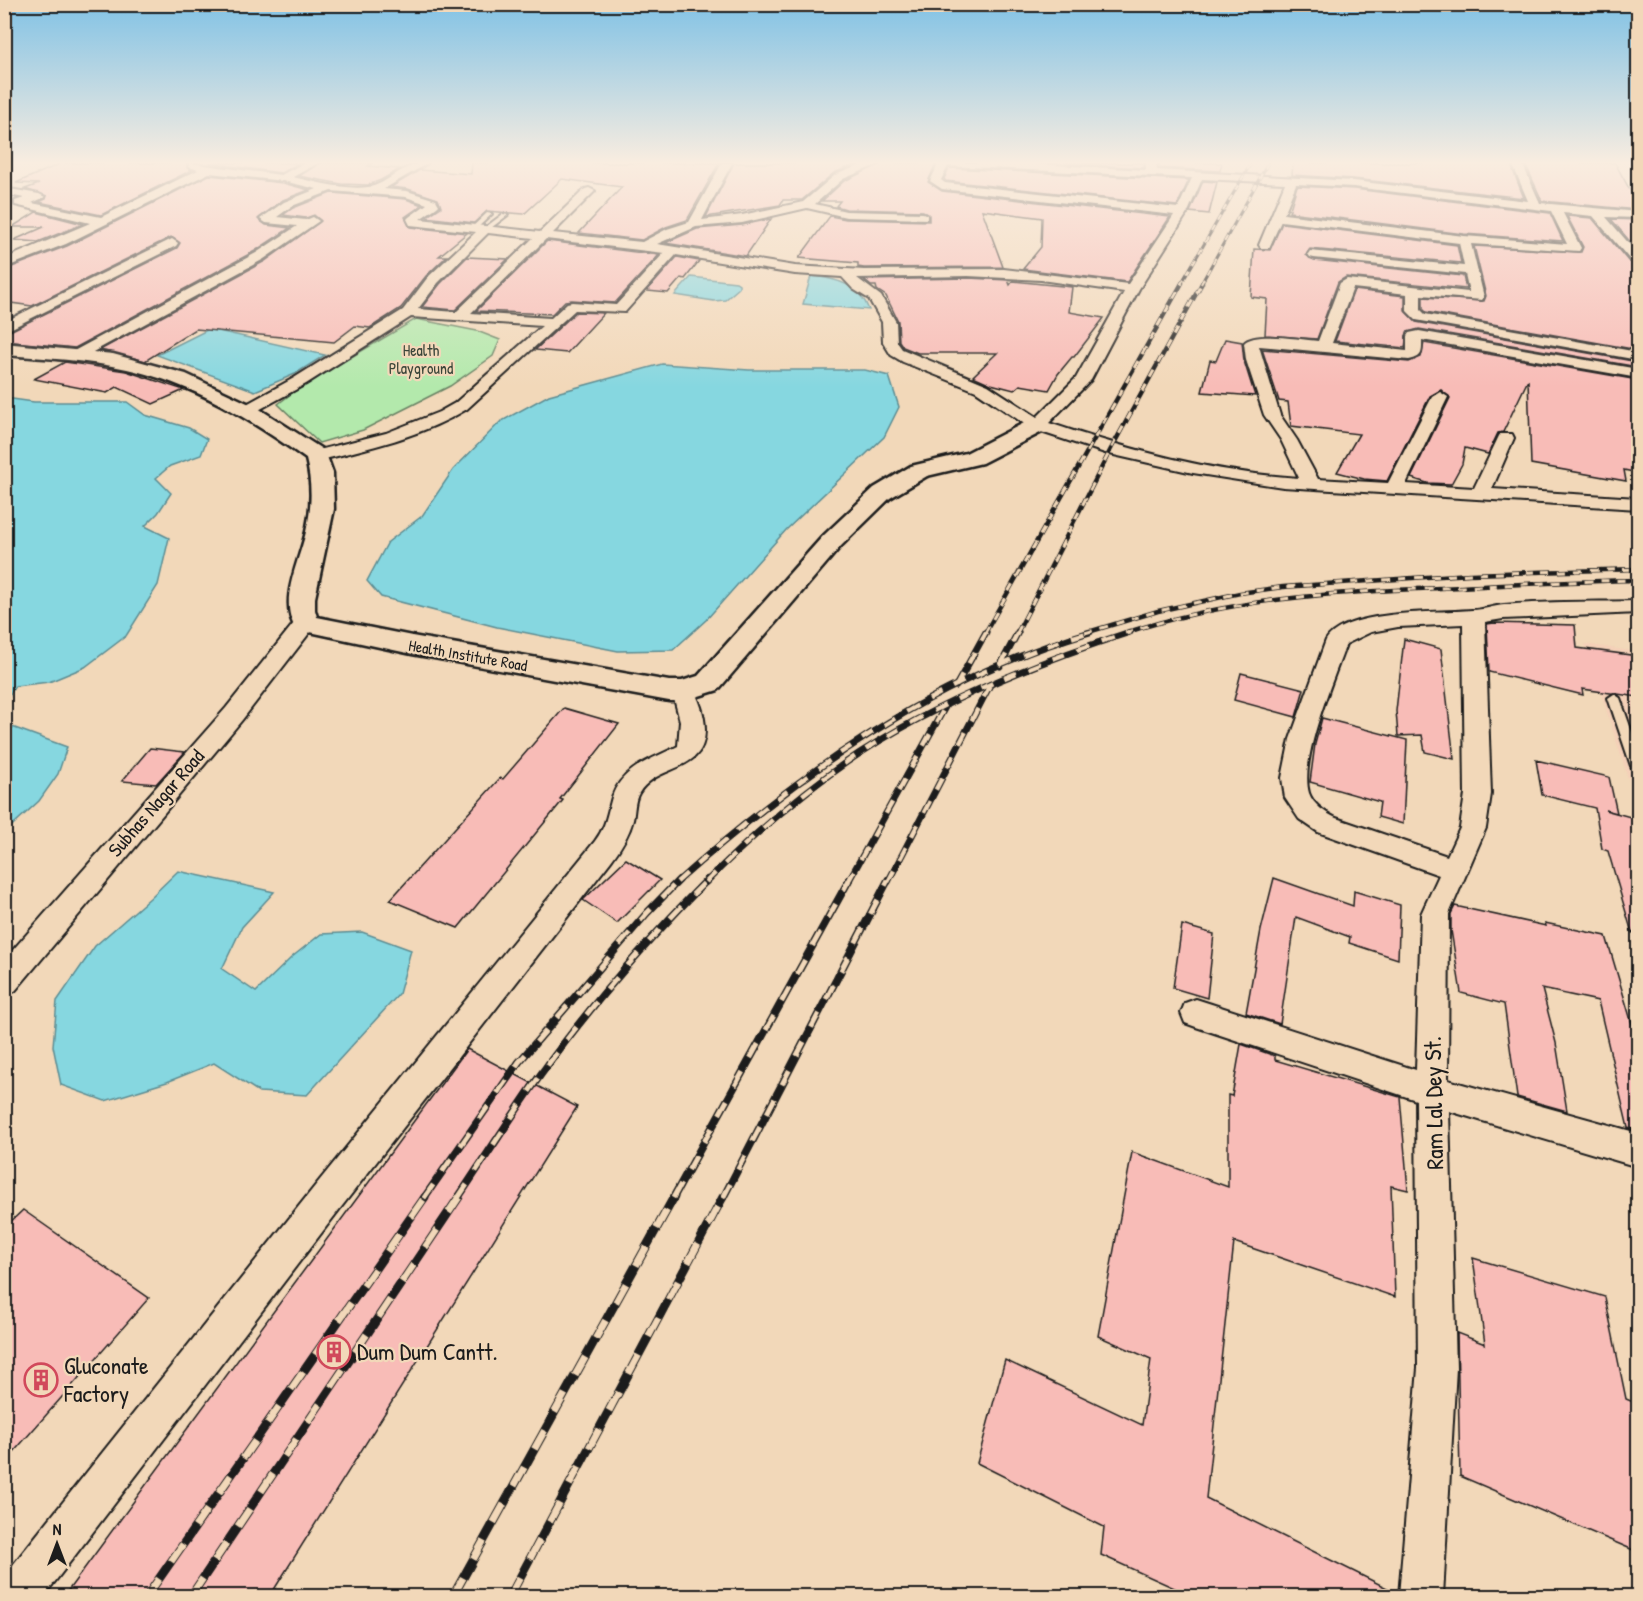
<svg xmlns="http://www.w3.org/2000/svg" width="1643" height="1601" font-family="'Patrick Hand',sans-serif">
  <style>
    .built { fill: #f4d0b8 }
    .green { fill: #b3e9ac; stroke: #688264; stroke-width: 1.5 }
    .water { fill: #86d7e0; stroke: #5c8c92; stroke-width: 1.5 }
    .building { fill: #f8bcb7; stroke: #1c1c1c; stroke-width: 1.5 }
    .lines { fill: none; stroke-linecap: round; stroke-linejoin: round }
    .service-casing { stroke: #1c1c1c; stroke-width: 4 }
    .minor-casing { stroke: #1c1c1c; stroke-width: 4 }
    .tertiary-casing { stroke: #1c1c1c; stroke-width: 5 }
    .service { fill: #f2d8b9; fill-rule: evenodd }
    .minor { fill: #f2d8b9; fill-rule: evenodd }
    .tertiary { fill: #f2d8b9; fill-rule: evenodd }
    .rail-far4-casing { stroke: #1c1c1c; stroke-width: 3 }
    .rail-far3-casing { stroke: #1c1c1c; stroke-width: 4.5 }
    .rail-far2-casing { stroke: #1c1c1c; stroke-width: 7 }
    .rail-far1-casing { stroke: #1c1c1c; stroke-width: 8 }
    .rail-casing { stroke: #1c1c1c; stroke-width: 9 }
    .rail-far4 { stroke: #f2d8b9; stroke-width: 2; stroke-dasharray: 6; stroke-linecap: butt }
    .rail-far3 { stroke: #f2d8b9; stroke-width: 3; stroke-dasharray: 8; stroke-linecap: butt }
    .rail-far2 { stroke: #f2d8b9; stroke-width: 4.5; stroke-dasharray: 13; stroke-linecap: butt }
    .rail-far1 { stroke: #f2d8b9; stroke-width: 5; stroke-dasharray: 16; stroke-linecap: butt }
    .rail { stroke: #f2d8b9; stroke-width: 7; stroke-dasharray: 21; stroke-linecap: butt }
    .labels { text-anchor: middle; stroke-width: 4.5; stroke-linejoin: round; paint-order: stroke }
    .far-park-label { font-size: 16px; fill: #3a4539; stroke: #f2d8b9 }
    .far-street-label { font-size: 16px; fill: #1c1c1c; stroke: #f2d8b9 }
    .street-label { font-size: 20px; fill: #1c1c1c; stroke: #f2d8b9 }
    .near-street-label { font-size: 24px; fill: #1c1c1c; stroke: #f2d8b9 }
    .near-poi-label { font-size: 24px; fill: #1c1c1c; stroke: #f2d8b9; text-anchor: start }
  </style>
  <rect width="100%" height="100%" fill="#f2d8b9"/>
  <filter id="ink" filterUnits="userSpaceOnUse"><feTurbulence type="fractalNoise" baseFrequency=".0167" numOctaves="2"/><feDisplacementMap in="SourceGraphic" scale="12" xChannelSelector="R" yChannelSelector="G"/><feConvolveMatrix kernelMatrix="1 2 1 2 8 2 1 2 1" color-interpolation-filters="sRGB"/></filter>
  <g filter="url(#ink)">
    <polygon class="built" points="1585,644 1638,652 1638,809"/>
    <polygon class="green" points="416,319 477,331 500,340 493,356 450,386 363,430 319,443 278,404 300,387"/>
    <g class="water">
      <path d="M811,276C836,278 860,285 869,310L803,304Z"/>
      <polygon points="691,277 736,282 739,284 739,288 725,300 714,301 675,295"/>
      <polygon points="209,329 325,355 295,374 255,391 157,355"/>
      <polygon points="662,364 749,370 865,370 889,376 899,407 884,437 786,530 706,620 673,650 618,651 497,627 381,597 367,581 388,542 422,516 453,470 500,422 549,395"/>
      <polygon points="5,398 34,402 127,402 145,415 189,428 207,439 201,455 170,466 156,478 171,493 158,513 145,526 169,538 158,585 126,636 85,667 49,682 15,686 5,702"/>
      <polygon points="4,724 67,747 58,774 39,801 5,832"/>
      <polygon points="178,871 274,892 242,927 222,969 256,992 292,957 321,934 362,932 411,950 399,994 307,1095 259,1092 214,1063 167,1082 105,1101 61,1085 53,1046 57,1001 95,946 150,898"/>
    </g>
    <g class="building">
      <polygon points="62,163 187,163 187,168 192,170 101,215 39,202 46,199 47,196 25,189 39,184 16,183"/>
      <polygon points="209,163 299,163 281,173"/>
      <polygon points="320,163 373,163 368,166 400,169 381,180 368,185 341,184 299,176"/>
      <polygon points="472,163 719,163 687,220 666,227 642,240 579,233 622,187 562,179 524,214 487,211 474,223 426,217 441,207 438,199 408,189 391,187 420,170 471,174"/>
      <polygon points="734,163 859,163 834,173 802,200 783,200 780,205 706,217"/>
      <polygon points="883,163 936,163 928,182 942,191 1170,217 1127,282 1023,269 1041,247 1042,218 982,210 1003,267 864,268 858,267 858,263 799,258 830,216 846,219 929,221 929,215 923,211 846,209 836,206 840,201 822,201 844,181"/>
      <polygon points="1064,163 1144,163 1144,168"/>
      <polygon points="1158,163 1222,163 1220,171 1159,168"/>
      <polygon points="1293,163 1510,163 1524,198 1354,179 1292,175"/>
      <polygon points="1525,163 1615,163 1638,205 1638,210 1542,201"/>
      <polygon points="949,168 1189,180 1177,206 946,181 944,179"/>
      <polygon points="209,175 283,183 309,190 283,200 258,219 266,225 290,228 255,251 75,348 4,341 4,334 177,248 180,243 171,237 32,306 4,302 4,270 67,246"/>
      <polygon points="1203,181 1217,182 1209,214 1190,212"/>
      <polygon points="1297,186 1354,189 1550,213 1563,241 1464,234 1289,212"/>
      <polygon points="331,193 406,199 422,205 405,217 410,227 467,233 439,256 447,256 426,276 401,308 370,328 355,326 334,342 196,329 145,361 100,350 265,261 321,221 314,215 306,218 283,215 293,208"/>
      <polygon points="36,212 83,224 38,242 14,240 44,227 12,227"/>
      <polygon points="1567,216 1592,218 1629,262 1638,263 1638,350 1426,312 1423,309 1423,297 1484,301 1486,296 1474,246 1581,252 1583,247"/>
      <polygon points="771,219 746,256 665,243 697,229 742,225"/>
      <polygon points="1611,219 1638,220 1638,251"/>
      <polygon points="1282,223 1457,245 1461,263 1310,249 1306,255 1314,260 1463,276 1466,289 1346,277 1338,282 1317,339 1265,335 1267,299 1251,297 1254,249 1270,250"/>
      <polygon points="547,241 659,255 615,303 572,300 565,301 552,314 476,311"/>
      <polygon points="467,257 508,259 455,310 422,307 440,284"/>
      <polygon points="677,257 699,261 685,279 681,278 668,293 647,291"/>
      <polygon points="968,278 1008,280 1010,285 1013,281 1072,287 1069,312 1104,318 1074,357 1072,357 1058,374 1049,390 1020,385 1014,390 991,384 973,376 997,353 918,353 903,347 899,341 898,321 886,296 877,290 876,286 871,286 864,280"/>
      <polygon points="1354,290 1405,296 1405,311 1416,322 1638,362 1638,367 1419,329 1407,332 1405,348 1335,341"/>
      <polygon points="576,312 604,313 567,353 535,350"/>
      <polygon points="1225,339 1242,342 1244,361 1255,396 1202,392 1210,360 1216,361"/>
      <polygon points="1424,343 1638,380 1638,473 1624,470 1626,481 1531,464 1528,380 1503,432 1498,433 1488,454 1465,448 1462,464 1451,484 1427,483 1411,478 1450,398 1441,390 1430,396 1387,481 1364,479 1337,472 1359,434 1291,426 1288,402 1279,401 1262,349 1409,362 1421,357"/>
      <polygon points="65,362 126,371 184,390 153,404 117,387 107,393 34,379"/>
      <polygon points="1494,623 1575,625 1577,648 1638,656 1638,697 1582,689 1583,695 1489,672 1487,624"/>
      <polygon points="1404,639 1441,649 1454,759 1425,752 1422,735 1398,736 1396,711"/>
      <polygon points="1241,673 1304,689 1296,717 1234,700"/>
      <polygon points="564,708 619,724 560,799 563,800 458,928 390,900 500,778 503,779"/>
      <polygon points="1322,718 1407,740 1403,824 1378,817 1380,802 1310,782 1315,744"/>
      <polygon points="150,748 185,752 156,784 122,781"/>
      <polygon points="1536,760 1609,777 1617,813 1605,810 1638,819 1638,932 1632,933 1608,851 1602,849 1595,808 1542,795"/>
      <polygon points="626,859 660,880 617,923 583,900"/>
      <polygon points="1274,878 1353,906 1354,891 1400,905 1398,959 1349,943 1350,937 1296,917 1280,1024 1246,1013 1261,930"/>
      <polygon points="1455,906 1546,926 1545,923 1606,936 1638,1044 1638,1131 1628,1128 1598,1001 1542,989 1556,1043 1567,1111 1517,1097 1504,1004 1461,993 1451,930 1451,914"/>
      <polygon points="1182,925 1214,934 1207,998 1173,988"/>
      <polygon points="1241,1044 1275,1056 1275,1060 1400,1097 1408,1190 1391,1186 1395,1297 1234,1242 1206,1498 1397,1593 1397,1596 1192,1596 1101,1555 1104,1527 977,1463 1005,1360 1142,1425 1151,1359 1098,1336 1132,1152 1228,1187 1228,1095 1232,1096"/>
      <polygon points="467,1049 577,1107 270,1596 64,1596"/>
      <polygon points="23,1210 149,1298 4,1463 4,1228"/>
      <polygon points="1473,1258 1605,1297 1626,1399 1638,1404 1638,1552 1460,1476 1457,1333 1485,1344"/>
    </g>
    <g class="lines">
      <defs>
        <g id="service">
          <polygon points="487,213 492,214 475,230 471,230 471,228"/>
          <polygon points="503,214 508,215 487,231 483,231 483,229"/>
          <polygon points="1614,694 1620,698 1638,749 1638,771 1633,769 1631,766 1608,698"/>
        </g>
        <g id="minor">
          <path d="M189,163L281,175L304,163H318L293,177C315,182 346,190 368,187C388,185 401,163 428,163L384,189L407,191L436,200L439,205L437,207L420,219L540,232L585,189L589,188L595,191L553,233L642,242L667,229L689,222L722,163H732L702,220L742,215L803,202L835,175L866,163H881L843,179L815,204L846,211L923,213L927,215V219L846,217L807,208L742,223L696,227L657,244L795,266L864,270L1004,269L1128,284L1174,215L942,189L930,181L939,163H1017L1146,170V163H1156L1157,170L1354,181L1528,201L1512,163H1522L1540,203L1638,212V218L1606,217L1638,254V261H1631L1593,216L1563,213L1581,248L1579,251L1471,244L1484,297L1482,300L1421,295V310L1425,314L1638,352V360L1416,320L1407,311V294L1353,288L1332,343L1407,351V336L1409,333L1419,331L1638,369V378L1422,340C1422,353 1423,357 1409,360L1259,346L1280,415L1297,440L1318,479L1388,483L1432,397L1440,392L1448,397L1406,484L1474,488L1498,438L1500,434H1512L1514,438L1492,489L1638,498V509L1283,487L1193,473L1105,453L1032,429L976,391L903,362L891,355L883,342L882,322L869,299L853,289L842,277L795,274L676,255L625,312L575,310L467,409C421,437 369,448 317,461L311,460L308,456L311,452L386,433L439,412L455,403L542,326L411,317L306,384L255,412H243L241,409L243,406L294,378L403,310L428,277L476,232L410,225L407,219L409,217L427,204L406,197L331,191L292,206L277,217L306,220L313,217L319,221L264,259L80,359H70L68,356L70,353L256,253L297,226L266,223L260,219L284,202L317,189L283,181L209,173L66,244L4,268V259L90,223L15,205V201L24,198L4,194V188L39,194L45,197L32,203L101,217L198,170L189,167ZM948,166L1192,178L1178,208L945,183L941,180ZM1202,179L1285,183L1259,245L1261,248H1269L1281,221L1459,243L1464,266L1310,251L1308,254L1310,257L1314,258L1465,274L1469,292L1347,279L1340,283L1318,341C1301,340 1255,331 1244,343L1246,360L1264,415L1281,440L1299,478C1214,473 1130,450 1049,423L1091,380L1139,289L1188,212ZM1296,184L1354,187L1551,211L1567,244L1464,236L1284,214ZM488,233L533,238L456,312L418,309L438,283ZM546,239L664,253L616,305L572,302L567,303L551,318L471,313ZM968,276L1041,280L1124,292L1076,378L1037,417L988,385L902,349L897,342L896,322L881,296L857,278Z"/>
          <polygon points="172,239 178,243 176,246 4,332 4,322"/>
          <path d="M1638,601V613L1503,619L1485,622L1491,794L1486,828L1449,914L1448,1080L1638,1133V1167L1449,1111L1456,1368L1443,1596H1399L1418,1368L1416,1100L1196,1027L1185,1023L1181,1013L1185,1003L1196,999L1416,1070L1421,914L1439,875L1318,832L1299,819L1285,798L1282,778L1290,739L1326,640C1346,609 1438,613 1472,610C1483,610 1493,606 1504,605C1548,601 1594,602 1638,601ZM1463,624L1465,794L1460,828L1447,856L1336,818C1326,813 1313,805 1309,793C1299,759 1334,678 1346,644L1371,632L1398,627Z"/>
          <polygon points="306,616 314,618 317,623 242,720 15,991 4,995 4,960 226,708 298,618"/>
          <path d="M683,683L691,686C699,698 705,715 705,730C705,774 657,763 639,793C634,801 635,812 633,820C629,835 620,849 611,861L339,1210L44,1596H4V1576L315,1186L595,841C606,827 607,814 612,797C622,767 653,759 678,746L680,721L672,691L675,686Z"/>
        </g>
        <path id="tertiary" d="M4,343L113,354L186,374L258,408L325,451L333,473L334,509L315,598V610L317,617L412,636L669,681H682L698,676L823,536L874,488L911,466L966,453L1030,420L1038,419L1046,420L1049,425L1046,430L982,463L927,476L890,498L841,546L718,690L683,701H669L412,654L296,629C277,600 301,559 307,527C312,504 312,482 306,459C252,420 194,384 127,369C87,360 45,358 4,355Z"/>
      </defs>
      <use href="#service" class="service-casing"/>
      <use href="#minor" class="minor-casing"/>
      <use href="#tertiary" class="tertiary-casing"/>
      <use href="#service" class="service"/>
      <use href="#minor" class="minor"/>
      <use href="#tertiary" class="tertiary"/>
      <defs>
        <g id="rail-far4">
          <polyline points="1181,284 1251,163"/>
          <polyline points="1201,284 1268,163"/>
        </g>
        <g id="rail-far3">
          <polyline points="985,633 1182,283"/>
          <polyline points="1017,633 1111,449 1202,283"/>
          <polyline points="1085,633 1158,611 1240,593 1283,587 1470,574 1638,569"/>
          <path d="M1125,633C1228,599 1334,592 1441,588C1507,585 1572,581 1638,580"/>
        </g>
        <g id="rail-far2">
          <polyline points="1000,666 1018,632"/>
          <polyline points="956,686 986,632"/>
          <path d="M677,882C798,774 933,678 1090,632"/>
          <path d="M706,882C753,835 804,790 860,753C942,700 1037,662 1130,632"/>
          <polyline points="848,882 945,707"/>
          <polyline points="888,882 990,685"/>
        </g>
        <g id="rail-far1">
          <polyline points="424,1198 519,1062 647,913 679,880"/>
          <path d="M458,1198C485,1158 511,1117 539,1077C589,1007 647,941 707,880"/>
          <polyline points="673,1198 849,880"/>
          <polyline points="723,1198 888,880"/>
        </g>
        <g id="rail">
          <polyline points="147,1596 425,1197"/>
          <polyline points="191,1596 459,1197"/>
          <polyline points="453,1596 674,1197"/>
          <polyline points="510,1596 723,1197"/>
        </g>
      </defs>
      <use href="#rail-far4" class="rail-far4-casing"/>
      <use href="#rail-far3" class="rail-far3-casing"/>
      <use href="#rail-far2" class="rail-far2-casing"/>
      <use href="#rail-far1" class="rail-far1-casing"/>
      <use href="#rail" class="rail-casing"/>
      <use href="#rail-far4" class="rail-far4"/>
      <use href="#rail-far3" class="rail-far3"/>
      <use href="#rail-far2" class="rail-far2"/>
      <use href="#rail-far1" class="rail-far1"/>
      <use href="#rail" class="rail"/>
    </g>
  </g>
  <linearGradient id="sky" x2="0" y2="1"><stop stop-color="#81c2e5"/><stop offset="0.42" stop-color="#f9ede0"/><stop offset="1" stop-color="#f9ede0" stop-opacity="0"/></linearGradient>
  <rect width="1643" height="387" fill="url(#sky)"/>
  <defs>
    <symbol id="building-ring" viewBox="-11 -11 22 22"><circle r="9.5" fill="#f2d8b9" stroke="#d1495b" stroke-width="1.5"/><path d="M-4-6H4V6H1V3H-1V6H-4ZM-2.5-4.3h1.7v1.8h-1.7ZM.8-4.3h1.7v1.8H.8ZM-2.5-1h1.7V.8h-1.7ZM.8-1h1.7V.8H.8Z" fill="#d1495b"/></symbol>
  </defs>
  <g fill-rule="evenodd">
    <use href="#building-ring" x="315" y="1333" width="38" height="38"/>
    <use href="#building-ring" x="22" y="1361" width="38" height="38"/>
  </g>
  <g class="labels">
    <g class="far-park-label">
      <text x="421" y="356">Health<tspan x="421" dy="18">Playground</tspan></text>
    </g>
    <g class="far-street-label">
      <text transform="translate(468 655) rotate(10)" y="6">Health Institute Road</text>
    </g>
    <g class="street-label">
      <text transform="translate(156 803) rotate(-49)" y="7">Subhas Nagar Road</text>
    </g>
    <g class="near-street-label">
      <text transform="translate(1434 1103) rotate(-91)" y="8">Ram Lal Dey St.</text>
    </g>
    <g class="near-poi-label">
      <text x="357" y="1360">Dum Dum Cantt.</text>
      <text x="64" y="1374">Gluconate<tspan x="64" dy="28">Factory</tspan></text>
    </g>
  </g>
  <rect width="1643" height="1601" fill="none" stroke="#f2d8b9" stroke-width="24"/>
  <rect x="12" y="12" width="1619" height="1577" fill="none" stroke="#1c1c1c" stroke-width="2" filter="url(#ink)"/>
  <g transform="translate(57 1544)" stroke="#f2d8b9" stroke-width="4.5" paint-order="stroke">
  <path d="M0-4.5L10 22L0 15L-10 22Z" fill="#1c1c1c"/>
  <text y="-9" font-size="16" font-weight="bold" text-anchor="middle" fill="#1c1c1c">N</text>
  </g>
</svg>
